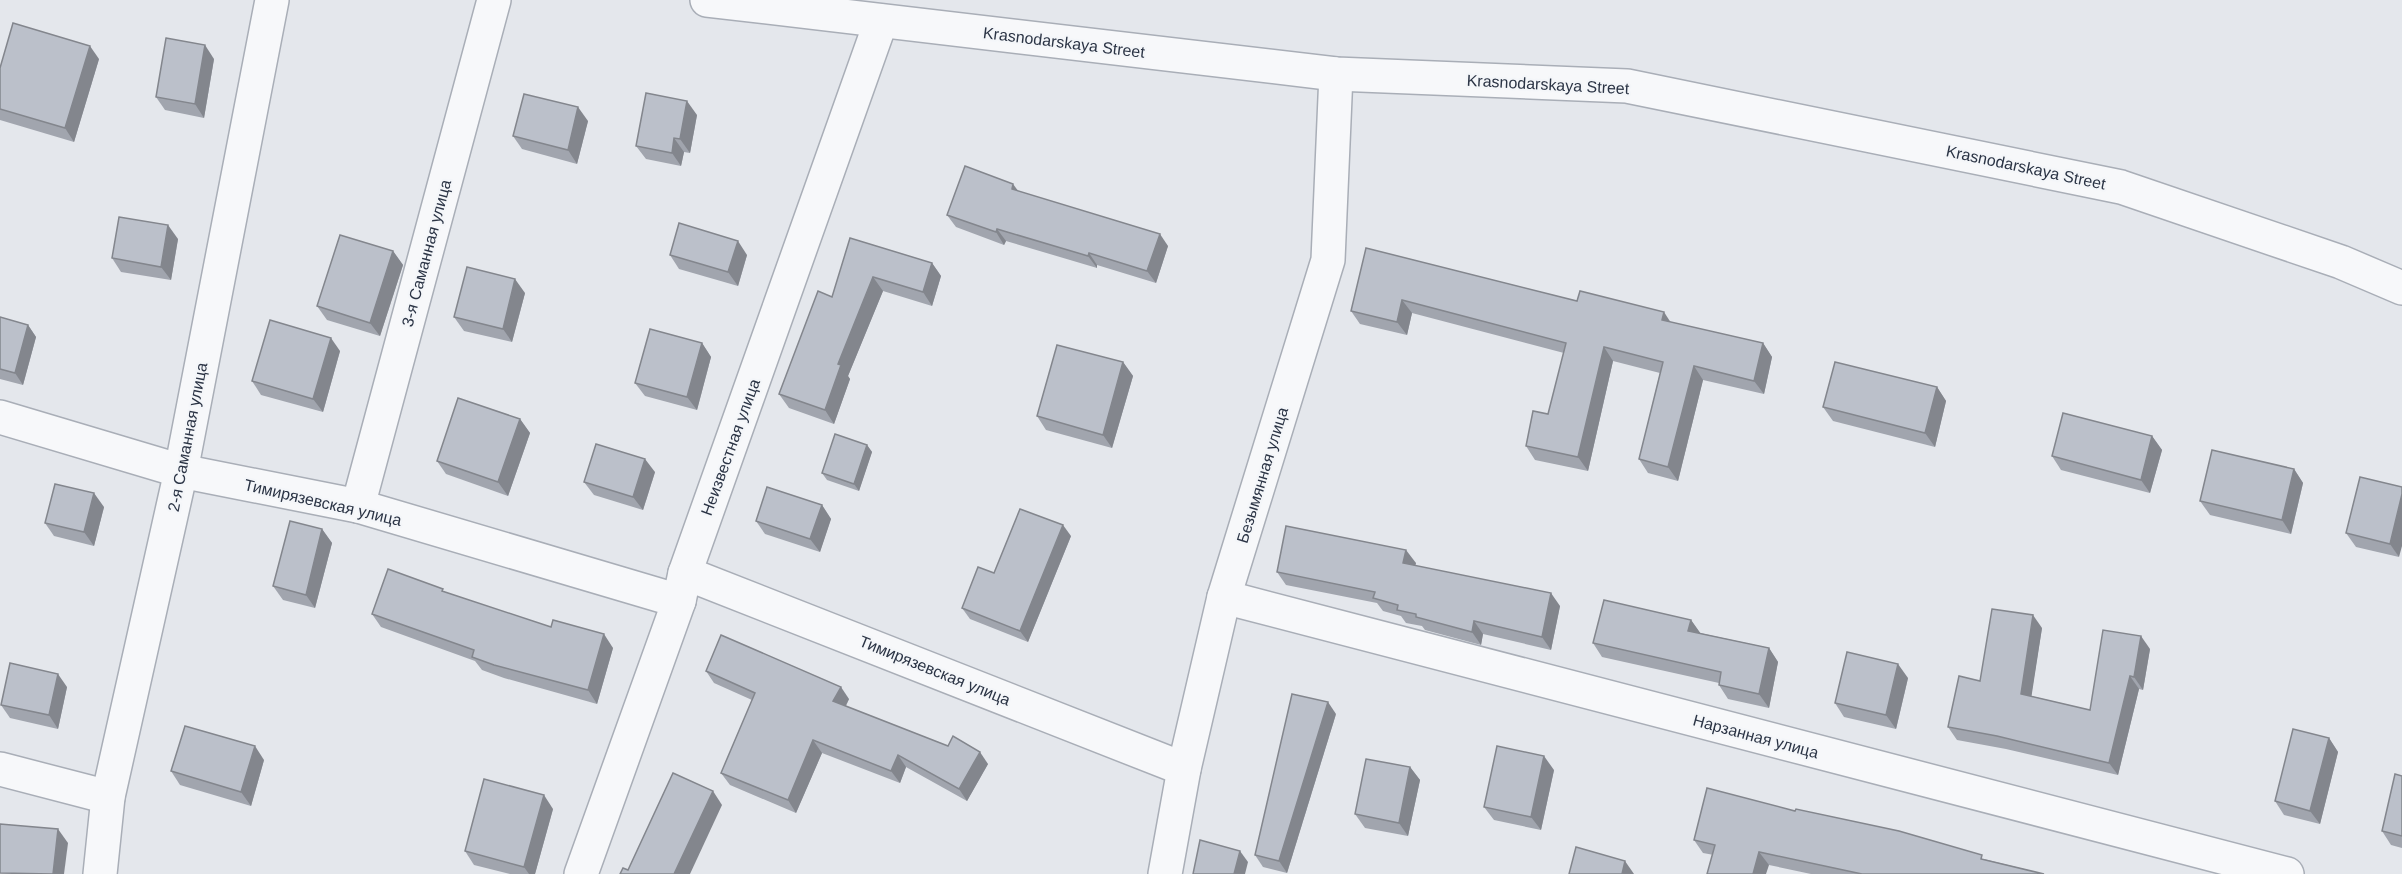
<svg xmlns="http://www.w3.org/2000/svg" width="2402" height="874" font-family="Arial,sans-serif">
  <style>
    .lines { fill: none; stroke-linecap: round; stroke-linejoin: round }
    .minor-casing { stroke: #a9aeb7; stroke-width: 36 }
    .minor { stroke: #f7f8fa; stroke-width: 33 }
    .wall { fill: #a1a5ae }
    .shaded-wall { fill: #83868d }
    .building { fill: #bbc0ca; stroke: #83868d; stroke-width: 1.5 }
    .labels { text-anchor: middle; stroke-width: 4.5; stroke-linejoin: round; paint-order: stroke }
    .street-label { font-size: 16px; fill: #2b3445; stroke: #f4f6f9 }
  </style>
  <rect width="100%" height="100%" fill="#e4e7ec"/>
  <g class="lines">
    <defs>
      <g id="minor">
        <polyline points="707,0 1336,74 1627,86 2121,187 2341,262 2402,288"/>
        <polyline points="0,417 181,471 358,506 679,601"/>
        <polyline points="358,506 494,0"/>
        <polyline points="685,573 1184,769"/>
        <polyline points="1224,597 2287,874"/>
        <polyline points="0,769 108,797"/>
        <polyline points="100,874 108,797 181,471 272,0"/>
        <polyline points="581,874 679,601 685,573 881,21"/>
        <polyline points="1165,874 1184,769 1224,597 1328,260 1336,74"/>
      </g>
    </defs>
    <use href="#minor" class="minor-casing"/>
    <use href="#minor" class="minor"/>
  </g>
  <g class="wall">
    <polygon points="99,59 74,142 0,120 0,68"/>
    <polygon points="214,59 204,118 165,110 156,97"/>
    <polygon points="697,115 690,153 684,152 681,166 646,159 636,146"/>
    <polygon points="588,121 577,164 522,149 513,136"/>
    <polygon points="1018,191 1168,246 1156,283 1097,265 1097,268 1006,241 1004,245 956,227 947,215"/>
    <polygon points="850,238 932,263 941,276 932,306 883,291 848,376 850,379 834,424 789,408 779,394 832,297"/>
    <polygon points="178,239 171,280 121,272 112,258"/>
    <polygon points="1366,248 1577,301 1763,343 1772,357 1764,394 1703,380 1678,481 1648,473 1639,459 1660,373 1613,361 1588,471 1535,460 1526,446 1548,414 1564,353 1412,313 1407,335 1360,324 1351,311"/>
    <polygon points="393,251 403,265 380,336 327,320 317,306"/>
    <polygon points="670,255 747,255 738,286 679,269"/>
    <polygon points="525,293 512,342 464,331 454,317"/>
    <polygon points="0,317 28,325 36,337 23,385 0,379"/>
    <polygon points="702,343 711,357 697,410 645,396 635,383"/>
    <polygon points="340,351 323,412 261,395 252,381"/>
    <polygon points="1123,362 1133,376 1112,448 1046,430 1037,416"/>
    <polygon points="1937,387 1946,401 1935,447 1833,421 1823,407"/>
    <polygon points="520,419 530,433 508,496 446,474 437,461"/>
    <polygon points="2152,436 2162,450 2150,493 2061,470 2052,456"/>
    <polygon points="867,445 872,452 859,491 827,480 822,473"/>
    <polygon points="2294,469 2303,483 2291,534 2210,515 2200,501"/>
    <polygon points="655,472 643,510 594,495 584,482"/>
    <polygon points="2360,477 2399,557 2356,547 2346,533"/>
    <polygon points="822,505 831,519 820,552 765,534 756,521"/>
    <polygon points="104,507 94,546 54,536 45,523"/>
    <polygon points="322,529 332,543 315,608 283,600 273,586"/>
    <polygon points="1071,536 1028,642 970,619 962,608 994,573"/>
    <polygon points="1416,563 1415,566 1560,606 1551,650 1483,634 1481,645 1425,630 1422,626 1406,623 1401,616 1383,611 1377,603 1286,585 1277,572"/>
    <polygon points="445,592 613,648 597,704 504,678 482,670 475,661 381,627 372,614"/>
    <polygon points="1691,620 1700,633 1769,648 1778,662 1769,708 1728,699 1719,685 1719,683 1602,657 1593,643"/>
    <polygon points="2042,628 2031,696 2090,710 2150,649 2143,690 2139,689 2118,775 2006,749 1957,740 1948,727 1980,681"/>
    <polygon points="706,671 849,699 846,706 988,764 967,801 906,767 900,783 822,753 796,813 730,785 721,773 752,700 714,683"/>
    <polygon points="1908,678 1896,729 1844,717 1835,703"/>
    <polygon points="67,687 58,729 10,718 1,705"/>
    <polygon points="1336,714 1287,873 1263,867 1255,855"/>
    <polygon points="2329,738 2338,752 2320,824 2284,815 2275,801"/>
    <polygon points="264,760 251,806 180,785 171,771"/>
    <polygon points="1410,767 1420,780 1408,836 1365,828 1355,814"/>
    <polygon points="1554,770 1541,830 1494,820 1484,807"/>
    <polygon points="2402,776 2402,848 2391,845 2382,831"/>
    <polygon points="553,809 535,874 510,874 474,865 465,851"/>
    <polygon points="1694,840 1984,859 2044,874 1811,874 1769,865 1703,853"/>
  </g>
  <g class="shaded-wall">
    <polygon points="205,45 214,59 204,118 195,104"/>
    <polygon points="90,46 99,59 74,142 65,128"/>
    <polygon points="687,101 697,115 690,153 680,139"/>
    <polygon points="578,107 588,121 577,164 568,150"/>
    <polygon points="674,138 684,152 681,166 672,153"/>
    <polygon points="1013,184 1022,196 1012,189"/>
    <polygon points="168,225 178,239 171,280 161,267"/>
    <polygon points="997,229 1006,241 1004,245 996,232"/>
    <polygon points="1160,234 1168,246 1156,283 1147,271"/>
    <polygon points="738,241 747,255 738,286 728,272"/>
    <polygon points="393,251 403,265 380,336 370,323"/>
    <polygon points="1089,253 1097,265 1097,268 1088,256"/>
    <polygon points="932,263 941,276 932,306 923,292"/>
    <polygon points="873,277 883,291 848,376 850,379 834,424 825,410 838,364"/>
    <polygon points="515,279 525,293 512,342 503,329"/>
    <polygon points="1402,300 1412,313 1407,335 1397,322"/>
    <polygon points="1664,312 1673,326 1662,320"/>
    <polygon points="28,325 36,337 23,385 15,373"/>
    <polygon points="331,338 340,351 323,412 313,399"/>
    <polygon points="702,343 711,357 697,410 687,397"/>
    <polygon points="1763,343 1772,357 1764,394 1754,381"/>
    <polygon points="1604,347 1613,361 1588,471 1578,457"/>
    <polygon points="1123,362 1133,376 1112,448 1103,435"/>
    <polygon points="1694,366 1703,380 1678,481 1668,467"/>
    <polygon points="1937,387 1946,401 1935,447 1925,433"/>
    <polygon points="520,419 530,433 508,496 498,482"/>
    <polygon points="2152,436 2162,450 2150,493 2141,480"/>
    <polygon points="867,445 872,452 859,491 854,484"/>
    <polygon points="645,459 655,472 643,510 633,497"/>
    <polygon points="2294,469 2303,483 2291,534 2282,520"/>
    <polygon points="94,493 104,507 94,546 84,532"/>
    <polygon points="2402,494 2402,546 2399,557 2390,544"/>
    <polygon points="822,505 831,519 820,552 810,539"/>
    <polygon points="1063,525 1071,536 1028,642 1020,631"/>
    <polygon points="322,529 332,543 315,608 306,595"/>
    <polygon points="1406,550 1416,563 1412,576 1403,563"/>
    <polygon points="1551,593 1560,606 1551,650 1542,637"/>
    <polygon points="2033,615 2042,628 2030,706 2021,694"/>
    <polygon points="1691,620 1701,634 1688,631"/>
    <polygon points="1474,621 1483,634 1481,645 1472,632"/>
    <polygon points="604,634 613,648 597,704 588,690"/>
    <polygon points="2141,636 2150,649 2143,690 2134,677"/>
    <polygon points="1769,648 1778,662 1769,708 1759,694"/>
    <polygon points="1898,664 1908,678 1896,729 1886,715"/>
    <polygon points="58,674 67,687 58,729 49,715"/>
    <polygon points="2130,676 2139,689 2118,775 2109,763"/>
    <polygon points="841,687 849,699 842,713 833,701"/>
    <polygon points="1328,702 1336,714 1287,873 1279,861"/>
    <polygon points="2329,738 2338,752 2320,824 2310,811"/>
    <polygon points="813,740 822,753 796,813 788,800"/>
    <polygon points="255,746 264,760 251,806 241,792"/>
    <polygon points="980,752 988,764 967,801 959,789"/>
    <polygon points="898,755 906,767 900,783 891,771"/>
    <polygon points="1544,756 1554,770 1541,830 1531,817"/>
    <polygon points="1410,767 1420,780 1408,836 1399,823"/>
    <polygon points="713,791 722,805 690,874 674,874"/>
    <polygon points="544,795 553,809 535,874 529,874 524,867"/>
    <polygon points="58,829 68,843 64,874 53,874"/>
    <polygon points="1240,851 1248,862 1245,874 1234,874"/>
    <polygon points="1759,852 1769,865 1766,874 1753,874"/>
    <polygon points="1625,861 1634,874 1622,874"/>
  </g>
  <g class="building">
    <polygon points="13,23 90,46 65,128 0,109 0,68"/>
    <polygon points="166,38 205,45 195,104 156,97"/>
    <polygon points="646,93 687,101 680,139 674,138 672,153 636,146"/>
    <polygon points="524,94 578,107 568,150 513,136"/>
    <polygon points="965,166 1013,184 1012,189 1160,234 1147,271 1089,253 1088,256 997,229 996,232 947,215"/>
    <polygon points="119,217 168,225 161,267 112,258"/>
    <polygon points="679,223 738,241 728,272 670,255"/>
    <polygon points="340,235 393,251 370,323 317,306"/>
    <polygon points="850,238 932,263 923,292 873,277 838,364 841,365 825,410 779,394 818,291 832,297"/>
    <polygon points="1366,248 1577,301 1580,291 1664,312 1662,320 1763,343 1754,381 1694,366 1668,467 1639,459 1663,362 1604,347 1578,457 1526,446 1533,411 1548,414 1566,343 1402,300 1397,322 1351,311"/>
    <polygon points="467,267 515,279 503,329 454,317"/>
    <polygon points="0,317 28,325 15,373 0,369"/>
    <polygon points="270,320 331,338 313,399 252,381"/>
    <polygon points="650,329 702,343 687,397 635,383"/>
    <polygon points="1057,345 1123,362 1103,435 1037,416"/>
    <polygon points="1835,362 1937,387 1925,433 1823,407"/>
    <polygon points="458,398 520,419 498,482 437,461"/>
    <polygon points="2063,413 2152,436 2141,480 2052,456"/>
    <polygon points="835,434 867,445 854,484 822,473"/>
    <polygon points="596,444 645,459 633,497 584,482"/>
    <polygon points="2212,450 2294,469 2282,520 2200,501"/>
    <polygon points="2360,477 2402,487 2402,494 2390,544 2346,533"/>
    <polygon points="55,484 94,493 84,532 45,523"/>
    <polygon points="767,487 822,505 810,539 756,521"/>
    <polygon points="1020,509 1063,525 1020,631 962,608 978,567 994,573"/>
    <polygon points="290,521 322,529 306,595 273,586"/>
    <polygon points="1286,526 1406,550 1403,563 1551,593 1542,637 1474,621 1472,632 1416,617 1416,614 1397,610 1398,605 1373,598 1375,592 1277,572"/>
    <polygon points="388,569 443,589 442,591 551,627 553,620 604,634 588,690 494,665 472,657 474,650 372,614"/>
    <polygon points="1604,600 1691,620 1688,631 1769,648 1759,694 1719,685 1721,672 1593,643"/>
    <polygon points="1992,609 2033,615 2021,694 2090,710 2103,630 2141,636 2134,677 2130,676 2109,763 1997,736 1948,727 1959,676 1980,681"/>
    <polygon points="721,635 841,687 833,701 948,746 953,736 980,752 959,789 898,755 891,771 813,740 788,800 721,773 755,693 706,671"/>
    <polygon points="1847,652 1898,664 1886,715 1835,703"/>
    <polygon points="10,663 58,674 49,715 1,705"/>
    <polygon points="1292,694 1328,702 1279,861 1255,855"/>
    <polygon points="185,726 255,746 241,792 171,771"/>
    <polygon points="2293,729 2329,738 2310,811 2275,801"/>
    <polygon points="1497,746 1544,756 1531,817 1484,807"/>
    <polygon points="1366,759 1410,767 1399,823 1355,814"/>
    <polygon points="673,773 713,791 674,874 620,874 623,868 628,870"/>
    <polygon points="2395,774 2402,776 2402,836 2382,831"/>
    <polygon points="484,779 544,795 524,867 465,851"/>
    <polygon points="1707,788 1795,811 1796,809 1899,831 1982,855 1981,859 2044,874 1862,874 1759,852 1753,874 1707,874 1715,845 1694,840"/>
    <polygon points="0,824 58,829 53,874 0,873"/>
    <polygon points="1200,840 1240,851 1234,874 1193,874"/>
    <polygon points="1576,847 1625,861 1622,874 1569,874"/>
  </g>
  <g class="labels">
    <g class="street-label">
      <text transform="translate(1064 42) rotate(7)" y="6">Krasnodarskaya Street</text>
      <text transform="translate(1548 84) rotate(3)" y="6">Krasnodarskaya Street</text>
      <text transform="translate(2026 167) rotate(12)" y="6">Krasnodarskaya Street</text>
      <text transform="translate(426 253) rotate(-75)" y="6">3-я Саманная улица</text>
      <text transform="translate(187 437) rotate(-79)" y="6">2-я Саманная улица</text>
      <text transform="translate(730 447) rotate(-70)" y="6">Неизвестная улица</text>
      <text transform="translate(1262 475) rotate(-73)" y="6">Безымянная улица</text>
      <text transform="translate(323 502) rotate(13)" y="6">Тимирязевская улица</text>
      <text transform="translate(935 670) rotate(22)" y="6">Тимирязевская улица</text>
      <text transform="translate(1756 736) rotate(15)" y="6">Нарзанная улица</text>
    </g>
  </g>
</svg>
